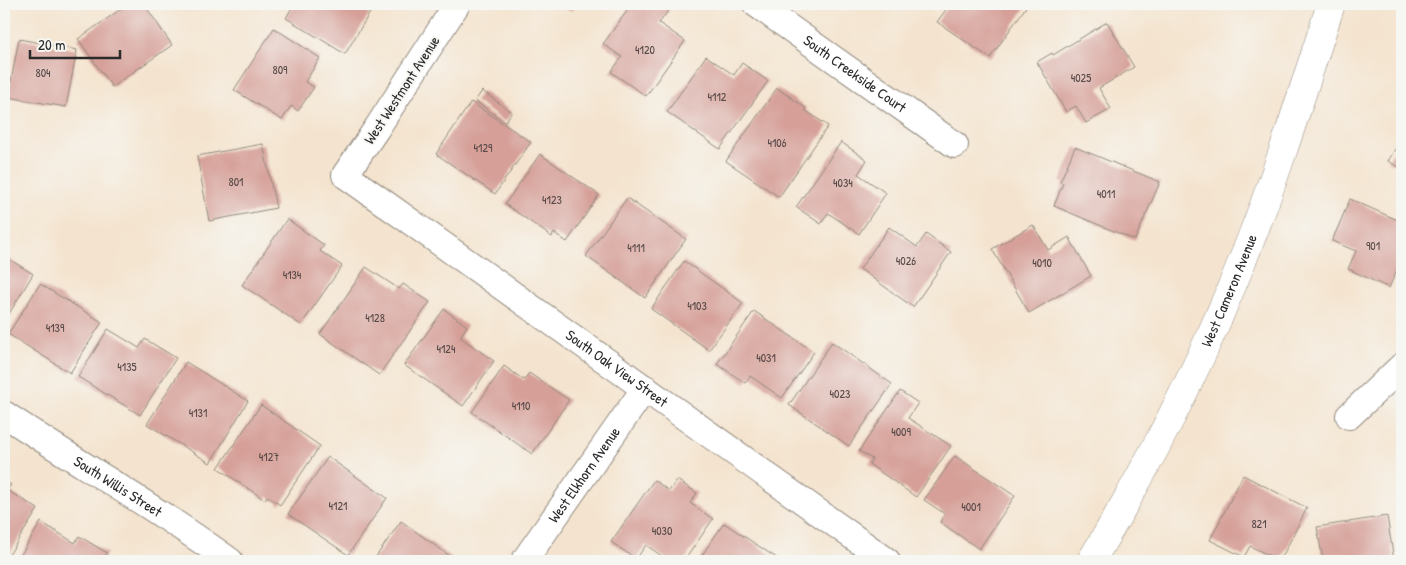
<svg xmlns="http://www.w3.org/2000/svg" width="1406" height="565" font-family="'Patrick Hand',sans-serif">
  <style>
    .building { fill: #d6a099 }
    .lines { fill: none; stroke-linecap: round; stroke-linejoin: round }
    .minor-casing { stroke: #90887d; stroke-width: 28 }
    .tertiary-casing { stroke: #90887d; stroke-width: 29 }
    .minor { stroke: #fff; stroke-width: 26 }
    .tertiary { stroke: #fff; stroke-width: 28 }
    .labels { text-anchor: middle; stroke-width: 4; stroke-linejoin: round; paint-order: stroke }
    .number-label { font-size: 12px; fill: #564846 }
    .street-label { font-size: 15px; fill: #2b2b2b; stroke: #f6f6f2 }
  </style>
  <rect width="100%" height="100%" fill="#f6f6f2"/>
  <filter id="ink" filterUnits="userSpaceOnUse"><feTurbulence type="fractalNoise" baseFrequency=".02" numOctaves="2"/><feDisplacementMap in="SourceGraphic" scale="10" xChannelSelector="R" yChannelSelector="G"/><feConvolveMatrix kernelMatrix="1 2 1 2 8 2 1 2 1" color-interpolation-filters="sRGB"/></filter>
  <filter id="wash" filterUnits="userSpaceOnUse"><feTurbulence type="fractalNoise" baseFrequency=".0096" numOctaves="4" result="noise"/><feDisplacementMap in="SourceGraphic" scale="20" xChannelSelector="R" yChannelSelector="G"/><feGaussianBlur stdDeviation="1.12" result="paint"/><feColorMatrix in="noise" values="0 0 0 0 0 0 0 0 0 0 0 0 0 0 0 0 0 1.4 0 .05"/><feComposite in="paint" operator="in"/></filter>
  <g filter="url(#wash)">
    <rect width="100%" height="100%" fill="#f4e4cf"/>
    <g id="blocks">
      <g class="building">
        <polygon points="128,4 144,4 172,45 112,87 78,39"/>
        <polygon points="294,4 375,4 345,54 286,18"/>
        <polygon points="562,4 577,4 572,11"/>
        <polygon points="632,4 661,4 669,10 659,23 685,41 646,96 611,72 622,57 603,44"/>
        <polygon points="950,4 1028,4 990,58 937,22"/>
        <polygon points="1107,22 1134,67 1099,88 1111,109 1086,123 1076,106 1066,112 1037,62 1052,53 1053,55"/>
        <polygon points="274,28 320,58 305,82 314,87 298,111 291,106 282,120 234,90"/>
        <polygon points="19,39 77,50 66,107 8,97"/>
        <polygon points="706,56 734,75 742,63 768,81 720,149 667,112"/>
        <polygon points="777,88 806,108 805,110 828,126 779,197 726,161"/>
        <polygon points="482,91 512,112 505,122 475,101"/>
        <polygon points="471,102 531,142 495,194 436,154"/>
        <polygon points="1402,138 1402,169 1388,161"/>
        <polygon points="841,142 867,160 858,174 886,193 859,234 828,213 821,224 796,207"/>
        <polygon points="263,144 276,208 209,221 197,156"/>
        <polygon points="1075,147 1160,182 1135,240 1054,206 1063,183 1060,182"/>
        <polygon points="540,154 599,195 567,242 554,233 552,237 505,204"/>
        <polygon points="627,198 686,239 645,298 586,256"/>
        <polygon points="1350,199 1402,222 1402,258 1389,288 1348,269 1356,251 1332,241"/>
        <polygon points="287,219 324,245 320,251 342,266 301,325 242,285"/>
        <polygon points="1033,225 1048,250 1069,237 1091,276 1029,313 992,249"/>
        <polygon points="889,227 917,247 926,234 951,252 913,307 860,269"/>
        <polygon points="4,256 33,274 4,322"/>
        <polygon points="684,261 743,303 709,350 651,309"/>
        <polygon points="366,267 399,289 403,284 430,302 379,375 320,334"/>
        <polygon points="40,284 102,322 70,373 8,334"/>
        <polygon points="444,309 467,326 460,337 494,361 463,406 404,365"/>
        <polygon points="754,311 814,352 782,398 750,376 745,383 717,364"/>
        <polygon points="108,329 139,348 145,339 176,358 140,415 78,377"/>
        <polygon points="832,342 892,384 849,446 789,405"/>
        <polygon points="186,362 248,401 210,463 147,424"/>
        <polygon points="504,366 524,380 529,373 569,400 532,454 472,412"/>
        <polygon points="900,391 918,403 908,418 951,446 916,497 869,464 872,459 859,451"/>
        <polygon points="261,405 320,446 280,505 267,496 265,500 218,468"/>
        <polygon points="955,456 1015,496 979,549 940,522 945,514 924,500"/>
        <polygon points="328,457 387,498 348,555 288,514"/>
        <polygon points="1243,475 1307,508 1280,561 1250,546 1244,557 1210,540"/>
        <polygon points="654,480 669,491 677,480 697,493 690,503 713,519 684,561 669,561 646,545 636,559 611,542"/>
        <polygon points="4,481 11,485 7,490 38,509 5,561"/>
        <polygon points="1387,516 1394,561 1323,561 1317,527"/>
        <polygon points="401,521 457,561 373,561"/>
        <polygon points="41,522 75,543 79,536 107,553 102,561 17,561"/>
        <polygon points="724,523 781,561 698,561"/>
      </g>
    </g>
  </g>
  <g filter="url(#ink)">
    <use href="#blocks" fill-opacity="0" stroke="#90887d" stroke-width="1"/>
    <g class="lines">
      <defs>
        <g id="minor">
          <path id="s1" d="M457,4L377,128L345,175L887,561"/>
          <path id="s2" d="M756,4L955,145"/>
          <path id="s3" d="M4,414C79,464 157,508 230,561"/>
          <polyline points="1349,416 1402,366"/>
          <path id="s4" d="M524,561L645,388"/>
        </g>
        <g id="tertiary">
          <path id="s5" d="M1091,561C1150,464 1203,360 1245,254C1278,172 1304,87 1331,4"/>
        </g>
      </defs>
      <use href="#minor" class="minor-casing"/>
      <use href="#tertiary" class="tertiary-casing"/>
      <use href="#minor" class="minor"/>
      <use href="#tertiary" class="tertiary"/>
    </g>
  </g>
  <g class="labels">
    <g class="number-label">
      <text x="645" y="54">4120</text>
      <text x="280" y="74">809</text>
      <text x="43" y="77">804</text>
      <text x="1081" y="82">4025</text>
      <text x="717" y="101">4112</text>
      <text x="777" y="147">4106</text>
      <text x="483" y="152">4129</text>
      <text x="236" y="186">801</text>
      <text x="843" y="187">4034</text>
      <text x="1106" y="198">4011</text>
      <text x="552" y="204">4123</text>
      <text x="1373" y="250">901</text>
      <text x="636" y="252">4111</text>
      <text x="906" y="265">4026</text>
      <text x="1042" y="267">4010</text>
      <text x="292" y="279">4134</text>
      <text x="697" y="310">4103</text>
      <text x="375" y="322">4128</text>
      <text x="55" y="332">4139</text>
      <text x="446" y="353">4124</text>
      <text x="766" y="362">4031</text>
      <text x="127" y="371">4135</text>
      <text x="840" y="398">4023</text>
      <text x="521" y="410">4110</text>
      <text x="198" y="417">4131</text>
      <text x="901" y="436">4009</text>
      <text x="269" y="461">4127</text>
      <text x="338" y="510">4121</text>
      <text x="971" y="511">4001</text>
      <text x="1259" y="528">821</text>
      <text x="662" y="535">4030</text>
    </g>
    <g class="street-label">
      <text dy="5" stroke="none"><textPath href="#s2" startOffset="121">South Creekside Court</textPath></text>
      <text transform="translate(402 90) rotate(-57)" y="5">West Westmont Avenue</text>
      <text dy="5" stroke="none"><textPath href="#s5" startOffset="304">West Cameron Avenue</textPath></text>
      <text dy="5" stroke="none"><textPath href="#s1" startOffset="538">South Oak View Street</textPath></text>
      <text dy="5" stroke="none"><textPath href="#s4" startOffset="105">West Elkhorn Avenue</textPath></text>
      <text dy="5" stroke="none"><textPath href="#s3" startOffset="135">South Willis Street</textPath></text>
    </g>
  </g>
  <rect width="1406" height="565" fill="none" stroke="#f6f6f2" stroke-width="20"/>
  <path d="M30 50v8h90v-8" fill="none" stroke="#2b2b2b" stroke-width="2.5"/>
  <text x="38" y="50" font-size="15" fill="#2b2b2b" stroke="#f6f6f2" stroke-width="4" paint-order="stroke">20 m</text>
</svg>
